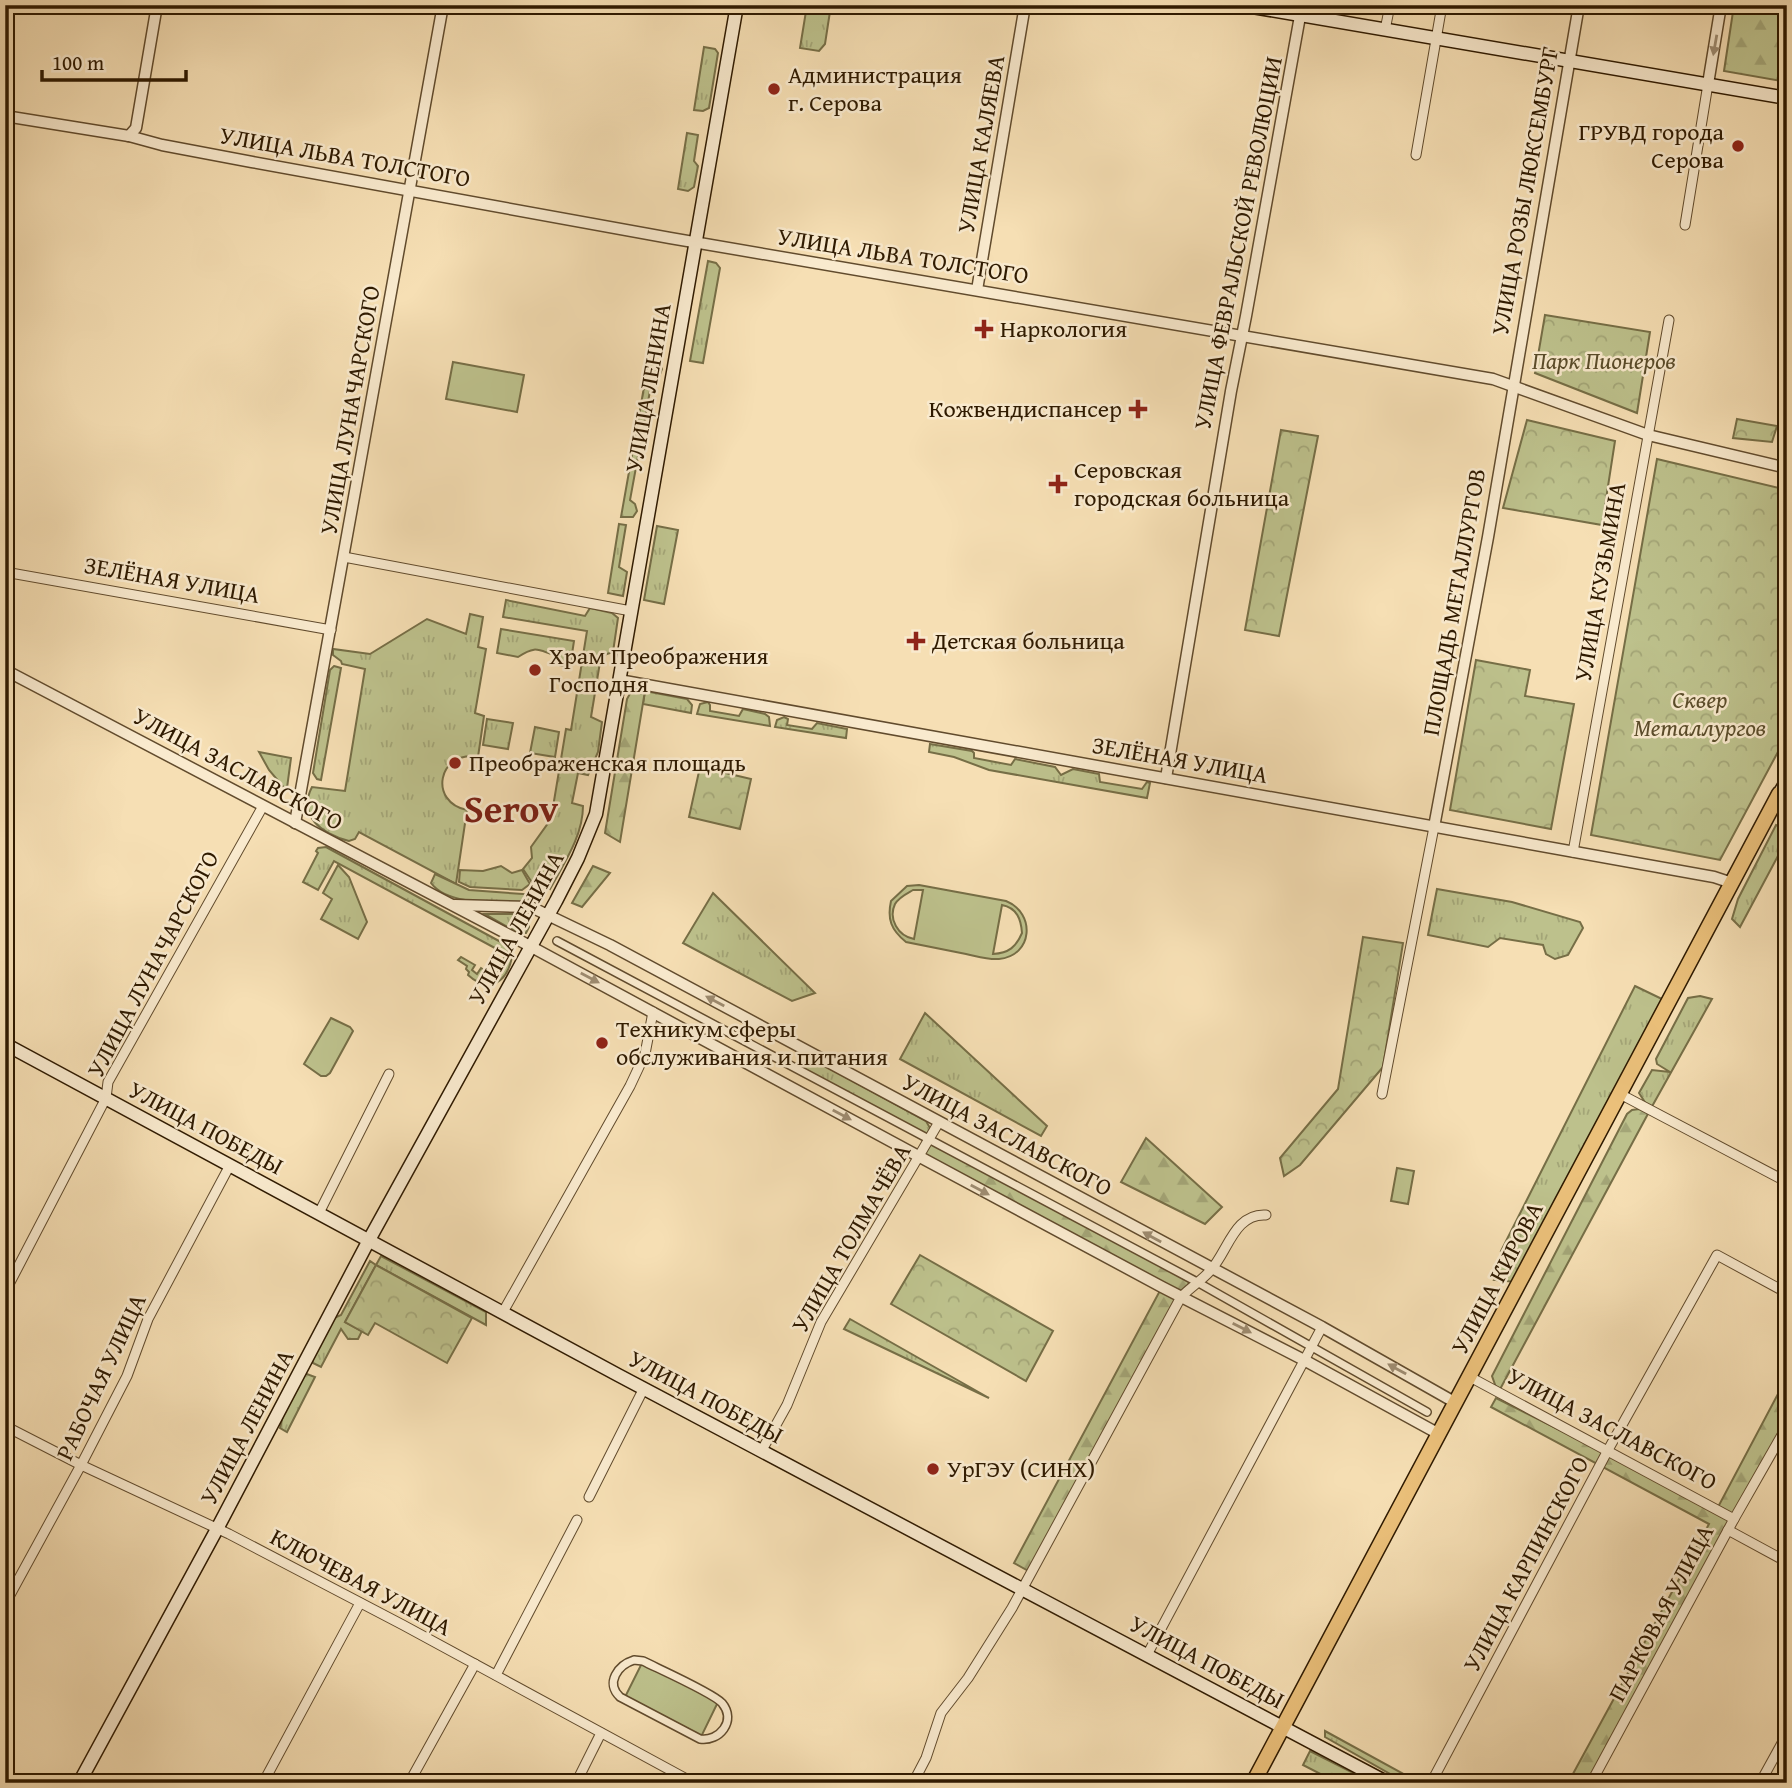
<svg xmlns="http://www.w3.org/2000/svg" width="1792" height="1788" font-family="'Gentium Book Plus',serif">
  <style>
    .grass { fill: url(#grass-tufts); stroke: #766e46; stroke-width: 2 }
    .forest { fill: url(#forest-firs); stroke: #766e46; stroke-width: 2 }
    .park { fill: url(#park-crowns); stroke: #766e46; stroke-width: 2 }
    .pitch { fill: #bdc18c; stroke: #766e46; stroke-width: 2; fill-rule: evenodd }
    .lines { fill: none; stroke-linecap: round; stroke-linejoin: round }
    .pedestrian-casing { stroke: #614b2d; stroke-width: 10 }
    .minor-casing { stroke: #614b2d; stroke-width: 11 }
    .tertiary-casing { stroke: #614b2d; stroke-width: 13 }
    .secondary-casing { stroke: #2f1a00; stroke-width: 15 }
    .primary-casing { stroke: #2f1a00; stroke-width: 17 }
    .pedestrian { stroke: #f9eace; stroke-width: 7 }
    .minor { stroke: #f9eace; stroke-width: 9 }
    .tertiary { stroke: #f9eace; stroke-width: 10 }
    .secondary { stroke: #f9eace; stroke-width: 12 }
    .primary { stroke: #ebc07a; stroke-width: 14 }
    .oneway { fill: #9e8c71 }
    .poi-dot { fill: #8f2418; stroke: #f9eace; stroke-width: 2.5 }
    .labels { text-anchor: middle; stroke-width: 5; stroke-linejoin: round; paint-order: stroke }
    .poi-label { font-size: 24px; fill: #2f1a00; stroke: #f9eace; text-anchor: start }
    .street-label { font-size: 24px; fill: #2f1a00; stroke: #f9eace }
    .park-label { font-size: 24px; font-style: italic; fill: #5a4c2a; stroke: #f9eace }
    .town-label { font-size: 38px; font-weight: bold; fill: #7a1f14; stroke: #f9eace }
  </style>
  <defs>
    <pattern id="grass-tufts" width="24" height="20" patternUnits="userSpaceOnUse" patternTransform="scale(1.75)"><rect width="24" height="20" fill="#bdc18c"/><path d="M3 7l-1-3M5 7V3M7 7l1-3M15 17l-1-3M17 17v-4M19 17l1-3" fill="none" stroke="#a3a577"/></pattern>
    <pattern id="forest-firs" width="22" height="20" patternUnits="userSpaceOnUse" patternTransform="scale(1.75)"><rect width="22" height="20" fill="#bdc18c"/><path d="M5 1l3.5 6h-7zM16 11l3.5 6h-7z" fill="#a3a577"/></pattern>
    <pattern id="park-crowns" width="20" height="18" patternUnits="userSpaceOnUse" patternTransform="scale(1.75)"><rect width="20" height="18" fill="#bdc18c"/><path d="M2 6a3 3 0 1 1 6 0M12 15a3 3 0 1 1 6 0" fill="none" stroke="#a3a577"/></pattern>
  </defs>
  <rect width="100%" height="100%" fill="#f6dfb4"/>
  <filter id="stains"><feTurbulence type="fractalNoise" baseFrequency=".00286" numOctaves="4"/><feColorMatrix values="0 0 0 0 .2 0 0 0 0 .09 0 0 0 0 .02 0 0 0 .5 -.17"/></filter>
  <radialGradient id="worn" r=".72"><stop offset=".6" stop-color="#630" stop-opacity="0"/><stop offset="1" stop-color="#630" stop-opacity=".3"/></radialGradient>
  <g class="grass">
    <polygon points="807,5 831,5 825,44 819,51 800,48"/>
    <polygon points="704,47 715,49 718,53 709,108 703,111 694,110"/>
    <polygon points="687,133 698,135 694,161 698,166 694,187 688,191 678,189"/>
    <polygon points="708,261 716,263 720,268 703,363 690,361"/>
    <polygon points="649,359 659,363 662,369 659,377 652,380 630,500 635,504 637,511 633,517 621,517"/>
    <polygon points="619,524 626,525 619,567 627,572 623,596 608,593"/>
    <polygon points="657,526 678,530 664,604 644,600"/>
    <path d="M506,600L585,616L590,608L612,613L618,618L613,652L601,656L591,717L602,722L598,752L588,775L578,773L572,803L583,806C583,836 564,863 550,889L537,879L533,884L523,869L532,858L531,847L551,819L566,729L571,730L587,631L503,617Z"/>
    <path d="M470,614L483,617L478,647L486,649L475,713L484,716L478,757C438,750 428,802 467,810L456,884L359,832L355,839L349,841C322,834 297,816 312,787L345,791L365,669L342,664L341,661L333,655V649L370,654L427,619L466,634Z"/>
    <path d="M501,629L574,641L570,667L553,664L554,655C538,650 536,645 518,657L497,653Z"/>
    <polygon points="334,666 341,668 321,780 317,779 313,773 330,670"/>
    <polygon points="645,691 687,699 692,705 691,713 643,704"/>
    <polygon points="708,702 710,705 710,711 739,716 743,709 765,714 769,717 770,726 697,714 700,704"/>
    <polygon points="784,717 788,719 787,725 812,729 817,723 847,729 846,738 775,727 777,720"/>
    <polygon points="487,719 513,723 508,749 483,745"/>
    <polygon points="535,727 559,732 555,757 530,753"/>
    <polygon points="930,744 972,751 974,753 974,758 1011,765 1015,759 1055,767 1061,775 1073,769 1099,774 1100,782 1142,789 1147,782 1150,783 1147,798 989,770 954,757 929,752"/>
    <polygon points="259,752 291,758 287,788 285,789 269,770"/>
    <polygon points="1776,825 1787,830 1787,839 1740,927 1732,919 1738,899"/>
    <path d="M326,847L510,947L506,954L512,957C507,983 489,994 468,975L469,972L466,969L467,966L458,960L461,957L475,965L472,970L477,974L481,968L494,976L506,954L334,861L318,890L303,882L318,853L316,851L318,848Z"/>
    <polygon points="338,865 349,877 367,922 358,939 321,919 332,899 323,893"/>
    <polygon points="501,866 512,873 522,870 530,884 522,890 470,887 459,882 460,870 483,871"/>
    <path d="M435,874L469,890L523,894L529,895V901L523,903C497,902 448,906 431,883Z"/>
    <polygon points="1437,889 1512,902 1580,922 1583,928 1568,955 1555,959 1546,954 1543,945 1500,938 1488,947 1428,935"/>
    <polygon points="713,893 815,993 792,1001 683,943"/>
    <polygon points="485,914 519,914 528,919 529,927 526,933 518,933"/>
    <polygon points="1635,986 1662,999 1516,1282 1494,1280 1507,1254 1501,1251"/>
    <polygon points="1700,996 1712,999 1650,1110 1639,1093 1652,1070 1670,1072 1657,1064 1656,1059 1688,998"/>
    <polygon points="925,1013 1047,1126 1041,1136 900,1059"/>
    <polygon points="806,1058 811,1058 926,1121 930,1128 927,1138 798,1069"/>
    <polygon points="381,1256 486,1312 486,1325 376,1265 345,1322 362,1331 358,1339 348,1339 341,1329 321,1367 313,1363 312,1358 332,1319 341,1315 370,1261 376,1265"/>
    <polygon points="850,1319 989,1398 844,1329"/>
    <polygon points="304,1373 315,1377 287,1432 280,1428 284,1411"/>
    <polygon points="1325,1731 1420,1783 1406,1783 1325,1737"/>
    <polygon points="1310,1751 1373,1783 1338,1783 1303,1765"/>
  </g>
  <g class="forest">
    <polygon points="1734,5 1787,5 1787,82 1724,71"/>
    <polygon points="632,690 645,691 620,842 605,833 627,699"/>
    <polygon points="593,866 610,873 582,907 572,903"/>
    <polygon points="1639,1109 1650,1110 1498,1393 1492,1376 1627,1114 1632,1110"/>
    <polygon points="1146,1138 1222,1207 1205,1224 1121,1182"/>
    <polygon points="929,1140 1191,1279 1032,1573 1014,1563 1162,1287 920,1157"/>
    <polygon points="1787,1377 1787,1422 1591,1783 1568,1783 1709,1524 1491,1407 1496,1398 1717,1509"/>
  </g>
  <g class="park">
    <polygon points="1545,315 1650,332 1637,413 1535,373"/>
    <polygon points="1737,419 1777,426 1772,442 1733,438"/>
    <polygon points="1527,420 1615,441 1602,525 1503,508"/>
    <polygon points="1281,430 1318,436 1279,636 1245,630"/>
    <polygon points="1657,459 1787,490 1787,735 1720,860 1591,835"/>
    <polygon points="1476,660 1530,670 1525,696 1574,704 1551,829 1450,810"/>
    <polygon points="700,767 751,779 740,829 689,817"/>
    <polygon points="1363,937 1403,943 1383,1067 1300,1165 1284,1176 1280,1158 1338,1089"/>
    <polygon points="920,1255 1053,1331 1026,1381 891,1304"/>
    <polygon points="376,1265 472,1318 447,1363 375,1323 368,1335 345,1322"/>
  </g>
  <g class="pitch">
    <polygon points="453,362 524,375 517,412 446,399"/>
    <path d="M919,885L1006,901C1036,913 1033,956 999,959C988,960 976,956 966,954C946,950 926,946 906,942C891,930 887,919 891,901L907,886ZM913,890H923L914,939C898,936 888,919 895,904C899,897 906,894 913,890ZM1002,905C1017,908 1021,919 1022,933C1016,947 1009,953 993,954Z"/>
    <polygon points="331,1018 350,1027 353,1031 330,1073 326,1076 321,1076 304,1064"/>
    <polygon points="1397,1168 1414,1171 1408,1204 1391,1201"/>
    <polygon points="643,1661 719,1700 700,1739 624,1699"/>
  </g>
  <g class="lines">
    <defs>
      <g id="pedestrian">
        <polyline points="557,941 1197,1282 1427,1412"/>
        <path d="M634,1660L643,1661C659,1669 713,1693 722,1703C737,1721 719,1742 700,1739L620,1697C605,1683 618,1665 634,1660Z"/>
      </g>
      <g id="minor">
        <polyline points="1385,30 1390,5"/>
        <polyline points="1416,155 1442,5"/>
        <polyline points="1685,225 1708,84"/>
        <polyline points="344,557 631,611"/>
        <polyline points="5,572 331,630"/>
        <polyline points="1573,852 1669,320"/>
        <polyline points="1382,1094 1434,827"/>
        <polyline points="1620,1094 1787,1182"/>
        <polyline points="319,1213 389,1074"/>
        <polyline points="5,1292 106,1098 108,1082 263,806"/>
        <polyline points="503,1312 630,1086 645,1054 653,1012"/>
        <polyline points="1470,1377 1734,1519"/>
        <polyline points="5,1426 81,1465 229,1534 403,1625 694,1783"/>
        <polyline points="762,1450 787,1405 821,1322 939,1122"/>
        <polyline points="589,1497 644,1388"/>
        <polyline points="1728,1530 1787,1562"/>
        <polyline points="5,1604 81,1465 127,1376 148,1319 230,1165"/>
        <polyline points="1147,1655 1322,1327"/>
        <polyline points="496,1675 577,1520"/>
        <polyline points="5,1779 14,1783"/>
        <polyline points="263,1783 360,1603"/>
        <polyline points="409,1783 475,1664"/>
        <polyline points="576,1783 601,1733"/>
        <path d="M913,1783L926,1758L941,1713L968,1678L1012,1608L1181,1297C1190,1288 1202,1280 1210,1271C1228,1252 1234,1213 1266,1215"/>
        <polyline points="1431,1783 1608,1450 1717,1255 1787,1293"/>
        <polyline points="1591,1783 1734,1519 1787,1426"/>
        <polyline points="1760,1783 1787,1734"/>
      </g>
      <g id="tertiary">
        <polyline points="1708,84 1721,5"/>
        <polyline points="5,116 129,136 162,145 252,162 670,238 1493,379 1648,435 1787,468"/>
        <polyline points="129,136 136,128 157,5"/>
        <polyline points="977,290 1025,5"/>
        <polyline points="5,670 515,938 920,1157 1162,1287 1304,1360 1439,1434"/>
        <polyline points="619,680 1714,877 1732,883"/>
        <polyline points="1166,778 1231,391 1246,316 1302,5"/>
        <polyline points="295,823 443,5"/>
        <polyline points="1434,827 1488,537 1579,5"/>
        <polyline points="455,905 531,907 610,945 1322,1327 1456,1403"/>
      </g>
      <g id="secondary">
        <polyline points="1241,5 1787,98"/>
        <polyline points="1779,794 1787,780"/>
        <polyline points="5,1044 618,1375 1388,1783"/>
        <polyline points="79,1783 217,1529 369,1240 556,901 578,858 596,814 737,5"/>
      </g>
      <polyline id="primary" points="1253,1783 1779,794 1787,799"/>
    </defs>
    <use href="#pedestrian" class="pedestrian-casing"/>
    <use href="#minor" class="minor-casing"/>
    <use href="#tertiary" class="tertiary-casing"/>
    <use href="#secondary" class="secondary-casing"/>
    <use href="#primary" class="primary-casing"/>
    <use href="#pedestrian" class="pedestrian"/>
    <use href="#minor" class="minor"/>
    <use href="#tertiary" class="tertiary"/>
    <use href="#secondary" class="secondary"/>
    <use href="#primary" class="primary"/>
  </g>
  <defs><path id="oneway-solid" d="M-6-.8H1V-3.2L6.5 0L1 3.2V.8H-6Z" transform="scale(1.75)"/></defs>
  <g class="oneway">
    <use href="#oneway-solid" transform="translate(1715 45) rotate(100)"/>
    <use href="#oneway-solid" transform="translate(590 978) rotate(28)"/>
    <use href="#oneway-solid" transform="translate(715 1001) rotate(-152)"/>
    <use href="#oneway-solid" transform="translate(842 1115) rotate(28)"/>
    <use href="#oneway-solid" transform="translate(980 1190) rotate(28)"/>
    <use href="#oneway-solid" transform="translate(1152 1237) rotate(-151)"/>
    <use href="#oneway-solid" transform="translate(1242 1328) rotate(27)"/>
    <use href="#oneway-solid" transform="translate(1397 1369) rotate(-151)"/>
  </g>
  <g class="poi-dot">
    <circle cx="774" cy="89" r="7"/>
    <circle cx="1738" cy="146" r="7"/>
    <path d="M980.5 318.5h7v7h7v7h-7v7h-7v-7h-7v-7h7z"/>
    <path d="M1134.5 398.5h7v7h7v7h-7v7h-7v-7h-7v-7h7z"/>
    <path d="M1054.5 473.5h7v7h7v7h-7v7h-7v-7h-7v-7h7z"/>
    <path d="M912.5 630.5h7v7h7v7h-7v7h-7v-7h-7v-7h7z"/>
    <circle cx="535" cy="670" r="7"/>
    <circle cx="455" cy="763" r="7"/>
    <circle cx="602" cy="1043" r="7"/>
    <circle cx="933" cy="1469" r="7"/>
  </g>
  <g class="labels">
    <g class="poi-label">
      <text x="788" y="83">Администрация<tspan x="788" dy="28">г. Серова</tspan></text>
      <text x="1724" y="140" text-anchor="end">ГРУВД города<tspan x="1724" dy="28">Серова</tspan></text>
      <text x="1000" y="337">Наркология</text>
      <text x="1122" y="417" text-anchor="end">Кожвендиспансер</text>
      <text x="1074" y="478">Серовская<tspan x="1074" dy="28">городская больница</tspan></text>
      <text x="932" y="649">Детская больница</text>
      <text x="549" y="664">Храм Преображения<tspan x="549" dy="28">Господня</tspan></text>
      <text x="469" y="771">Преображенская площадь</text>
      <text x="616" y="1037">Техникум сферы<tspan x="616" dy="28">обслуживания и питания</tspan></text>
      <text x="947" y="1477">УрГЭУ (СИНХ)</text>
    </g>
    <g class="street-label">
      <text transform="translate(981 144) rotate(-80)" y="8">УЛИЦА КАЛЯЕВА</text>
      <text transform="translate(345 157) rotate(10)" y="8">УЛИЦА ЛЬВА ТОЛСТОГО</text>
      <text transform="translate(1525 191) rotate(-80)" y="8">УЛИЦА РОЗЫ ЛЮКСЕМБУРГ</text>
      <text transform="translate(1238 243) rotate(-79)" y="8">УЛИЦА ФЕВРАЛЬСКОЙ РЕВОЛЮЦИИ</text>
      <text transform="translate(903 256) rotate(9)" y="8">УЛИЦА ЛЬВА ТОЛСТОГО</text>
      <text transform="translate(648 388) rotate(-80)" y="8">УЛИЦА ЛЕНИНА</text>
      <text transform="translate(350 410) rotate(-80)" y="8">УЛИЦА ЛУНАЧАРСКОГО</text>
      <text transform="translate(172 580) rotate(10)" y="8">ЗЕЛЁНАЯ УЛИЦА</text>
      <text transform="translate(1600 582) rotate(-80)" y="8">УЛИЦА КУЗЬМИНА</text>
      <text transform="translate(1454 602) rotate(-80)" y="8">ПЛОЩАДЬ МЕТАЛЛУРГОВ</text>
      <text transform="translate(1180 760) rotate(10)" y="8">ЗЕЛЁНАЯ УЛИЦА</text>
      <text transform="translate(238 769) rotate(28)" y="8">УЛИЦА ЗАСЛАВСКОГО</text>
      <text transform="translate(516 928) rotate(-61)" y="8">УЛИЦА ЛЕНИНА</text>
      <text transform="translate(153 964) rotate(-62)" y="8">УЛИЦА ЛУНАЧАРСКОГО</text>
      <text transform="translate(206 1128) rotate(28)" y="8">УЛИЦА ПОБЕДЫ</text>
      <text transform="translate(1007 1135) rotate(28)" y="8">УЛИЦА ЗАСЛАВСКОГО</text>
      <text transform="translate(851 1238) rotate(-60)" y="8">УЛИЦА ТОЛМАЧЁВА</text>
      <text transform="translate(1497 1278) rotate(-62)" y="8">УЛИЦА КИРОВА</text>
      <text transform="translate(101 1377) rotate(-65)" y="8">РАБОЧАЯ УЛИЦА</text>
      <text transform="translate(706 1397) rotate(28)" y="8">УЛИЦА ПОБЕДЫ</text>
      <text transform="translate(247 1427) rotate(-62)" y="8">УЛИЦА ЛЕНИНА</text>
      <text transform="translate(1612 1429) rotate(28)" y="8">УЛИЦА ЗАСЛАВСКОГО</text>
      <text transform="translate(1526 1564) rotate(-62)" y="8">УЛИЦА КАРПИНСКОГО</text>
      <text transform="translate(361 1582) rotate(28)" y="8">КЛЮЧЕВАЯ УЛИЦА</text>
      <text transform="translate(1661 1613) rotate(-62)" y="8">ПАРКОВАЯ УЛИЦА</text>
      <text transform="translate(1207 1662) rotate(28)" y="8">УЛИЦА ПОБЕДЫ</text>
    </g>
    <g class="park-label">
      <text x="1604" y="369">Парк Пионеров</text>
      <text x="1700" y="708">Сквер<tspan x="1700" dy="28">Металлургов</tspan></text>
    </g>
    <g class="town-label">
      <text x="511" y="822">Serov</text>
    </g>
  </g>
  <rect width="1792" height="1788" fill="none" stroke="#f6dfb4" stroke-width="28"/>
  <rect x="7" y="7" width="1778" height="1774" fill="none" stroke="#2f1a00" stroke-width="3.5"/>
  <rect x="14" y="14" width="1764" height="1760" fill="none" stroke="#2f1a00" stroke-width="2"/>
  <path d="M42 70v10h144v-10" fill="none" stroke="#2f1a00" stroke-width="3.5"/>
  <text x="52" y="70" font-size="21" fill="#2f1a00" stroke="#f9eace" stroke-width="5" paint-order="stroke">100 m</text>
  <rect width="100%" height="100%" filter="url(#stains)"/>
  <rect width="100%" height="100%" fill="url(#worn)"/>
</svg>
